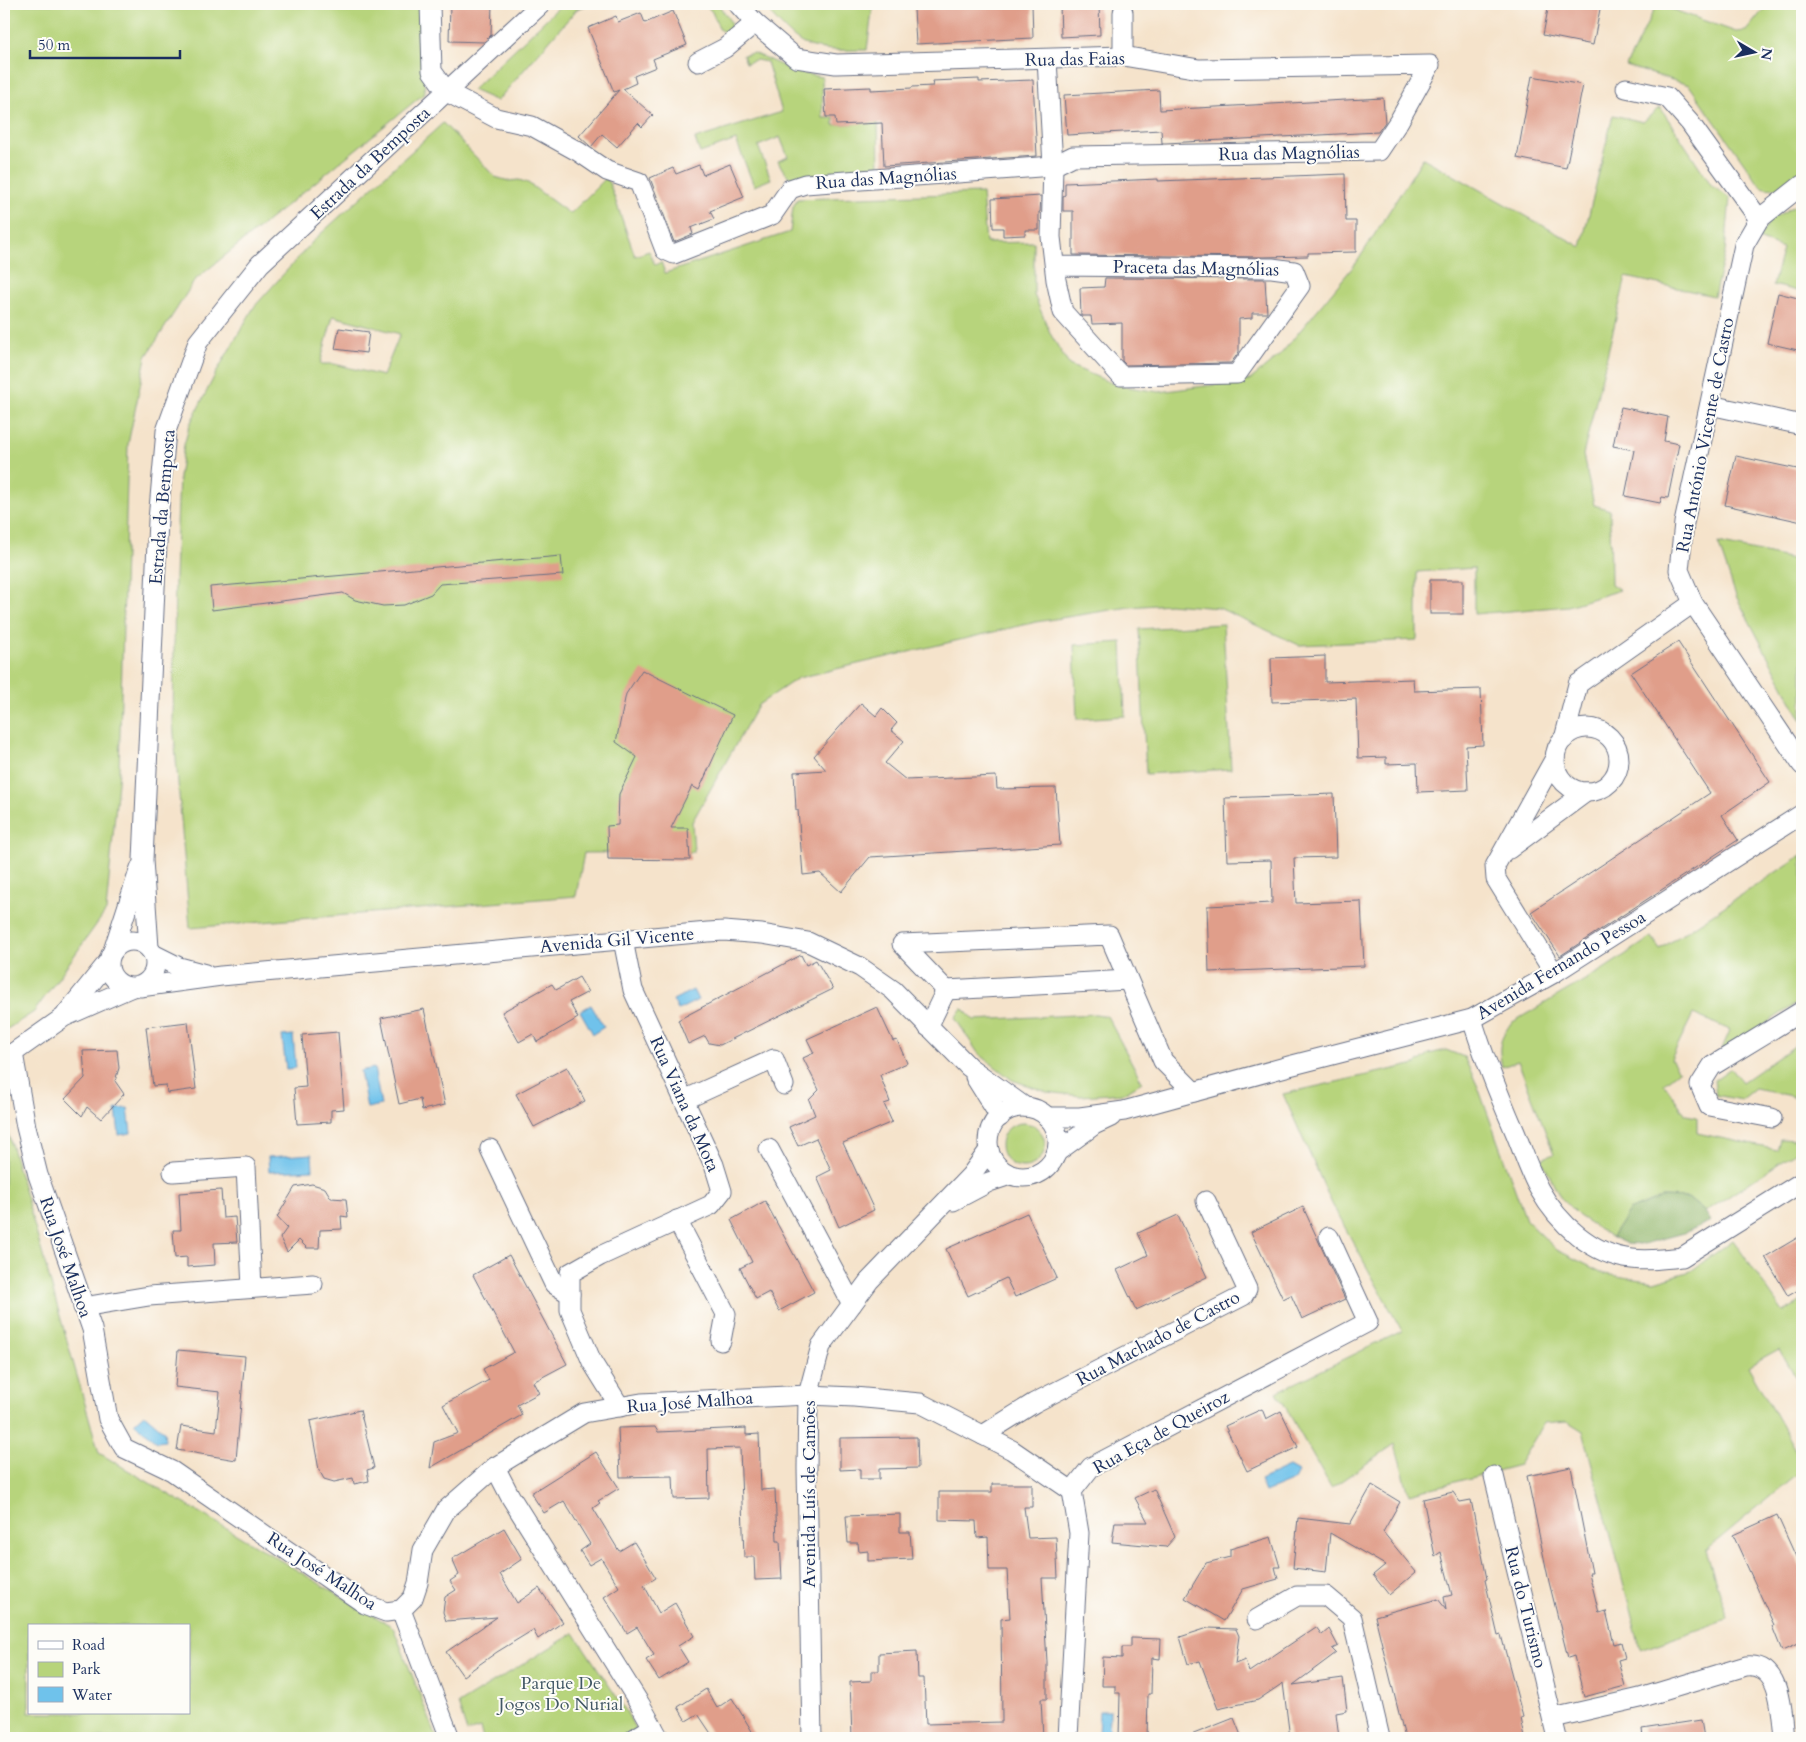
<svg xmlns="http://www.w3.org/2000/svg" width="1806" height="1742" font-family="Cardo,serif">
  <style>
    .green { fill: #b7d47b; stroke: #69826c; fill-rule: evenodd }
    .forest { fill: #91b66b; stroke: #567264 }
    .water { fill: #6fc2eb; stroke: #4578a4 }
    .building { fill: #e09e8a }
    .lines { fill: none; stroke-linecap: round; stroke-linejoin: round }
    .minor-casing { stroke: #676e84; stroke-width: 21 }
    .minor { stroke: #fff; stroke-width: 19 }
    .labels { text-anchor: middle; stroke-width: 4; stroke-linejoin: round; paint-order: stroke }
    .street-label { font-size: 18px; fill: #1b2f5e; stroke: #fdfcf7 }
    .park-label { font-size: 18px; fill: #425865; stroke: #fdfcf7 }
  </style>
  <rect width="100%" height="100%" fill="#fdfcf7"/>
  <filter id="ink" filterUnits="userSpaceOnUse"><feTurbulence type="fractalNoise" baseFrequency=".02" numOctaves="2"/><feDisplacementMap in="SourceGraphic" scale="10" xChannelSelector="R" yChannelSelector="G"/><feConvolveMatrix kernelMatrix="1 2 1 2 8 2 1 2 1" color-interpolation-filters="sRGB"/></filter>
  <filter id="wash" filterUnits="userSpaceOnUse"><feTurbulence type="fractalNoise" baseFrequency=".0096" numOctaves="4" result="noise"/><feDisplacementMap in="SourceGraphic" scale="20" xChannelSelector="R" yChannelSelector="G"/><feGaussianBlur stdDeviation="1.12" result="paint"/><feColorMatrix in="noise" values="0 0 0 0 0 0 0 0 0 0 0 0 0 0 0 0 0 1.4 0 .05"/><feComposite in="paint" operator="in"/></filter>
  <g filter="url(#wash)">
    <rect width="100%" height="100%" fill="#f5e3cb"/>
    <g class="green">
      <polygon points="4,4 421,4 425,93 195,280 146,357 128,444 119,771 106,911 34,1012 4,1031"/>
      <polygon points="562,4 590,4 577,9 497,101 472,90"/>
      <polygon points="705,4 718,4 730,21 731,29 727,33 720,30 712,12"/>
      <path d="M761,4H873L867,50C846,50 824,52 804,44C792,39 771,14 761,4Z"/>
      <path d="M1657,4L1736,32L1746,31L1768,4H1802V175C1787,185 1779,192 1761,187L1689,85L1626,66Z"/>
      <polygon points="754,53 796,72 822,77 823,118 834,118 834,125 878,122 879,167 790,178 783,170 778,161 788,157 780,137 758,146 771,179 754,186 736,140 700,153 695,139 782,112 767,62 756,60 746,63 743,55"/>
      <path d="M1660,107L1712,186L1730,198L1725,252L1714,296L1626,277L1583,455L1594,505L1610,510L1611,584L1620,590L1568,606L1474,614V568L1417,572V640L1299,645L1219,608L1169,604L1129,607L1036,622L798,678L758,705L692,822L694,852L584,853L576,896L190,928L173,722L175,578L179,477L184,445L190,424L217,371L254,307L315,239L443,123L495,177L509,181L519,180L528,183L570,214L606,178L610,185L635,256L649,251L655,265L661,262L665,273L790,232L793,207L797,199L982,193L986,243L1034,242V295L1051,335L1069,365L1116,385L1159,392L1250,380L1280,355L1357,262L1423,158L1581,247L1613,115L1643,122ZM333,316L400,334L383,376L334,364H320Z"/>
      <polygon points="1802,202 1802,292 1773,285 1783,248 1758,239 1771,219"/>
      <polygon points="1718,543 1802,561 1802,721 1736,596"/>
      <polygon points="1223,624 1231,769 1146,774 1139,629"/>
      <polygon points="1122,642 1125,716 1077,719 1074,645"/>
      <path d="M1802,855V1000L1728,1048L1722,1049L1730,1030L1693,1014L1671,1059L1679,1071L1664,1083L1686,1115L1697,1117V1133L1777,1150L1780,1139L1795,1140L1802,1099V1148L1705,1212L1688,1198L1662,1197L1629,1211L1612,1237L1579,1216L1561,1198L1541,1159L1554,1154L1518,1061L1502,1067C1498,1046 1499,1041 1511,1023L1602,970L1652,937L1660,949Z"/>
      <polygon points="962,1008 974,1020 1096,1014 1107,1016 1142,1082 1124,1093 1081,1096 1047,1092 1012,1080 978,1053 955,1018"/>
      <polygon points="1802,1041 1802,1098 1755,1089 1741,1100 1716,1095 1714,1080 1731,1068 1742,1082"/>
      <polygon points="1446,1050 1464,1057 1478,1087 1526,1220 1557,1250 1605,1274 1654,1282 1691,1271 1733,1240 1783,1312 1802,1301 1802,1389 1779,1349 1748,1366 1802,1462 1802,1470 1706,1550 1727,1619 1641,1650 1583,1431 1567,1421 1544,1423 1519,1465 1409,1494 1395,1444 1331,1488 1277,1392 1402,1331 1332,1204 1283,1094 1416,1064 1429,1054"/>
      <path d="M4,1119L99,1453L393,1627L437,1738H4ZM29,1626H189V1713H29Z"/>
      <circle cx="1023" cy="1145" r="22"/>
      <polygon points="574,1633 626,1711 636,1730 623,1738 483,1738 480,1728 467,1732 458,1704"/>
    </g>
    <polygon class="forest" points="1662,1197 1688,1198 1705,1212 1711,1221 1684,1233 1640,1245 1627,1244 1612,1237 1629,1211"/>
    <g class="water">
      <polygon points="693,990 698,1000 678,1010 673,1000"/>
      <polygon points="591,1005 604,1027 593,1034 580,1011"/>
      <polygon points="293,1035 296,1068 286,1069 282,1036"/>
      <polygon points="374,1068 381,1105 367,1108 360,1071"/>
      <polygon points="128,1108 131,1133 119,1135 116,1109"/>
      <polygon points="312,1154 313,1170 269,1172 268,1157"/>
      <polygon points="144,1414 164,1431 165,1441 157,1442 134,1423"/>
      <polygon points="1289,1467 1298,1472 1294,1480 1265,1492 1260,1480"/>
      <polygon points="1099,1711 1110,1711 1109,1738 1098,1738"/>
    </g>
    <g id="blocks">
      <g class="building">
        <polygon points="450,4 492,4 491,35 484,42 449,41"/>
        <polygon points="1032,4 1033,38 916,44 914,9"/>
        <polygon points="1060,4 1099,4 1100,35 1061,37"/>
        <polygon points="1549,4 1601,4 1593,45 1543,35"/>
        <polygon points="673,11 687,45 653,59 656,67 634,76 636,83 623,89 653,115 642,127 638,123 617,147 602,134 591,147 579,136 619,90 614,92 588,28 616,16 618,22 641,13 645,23"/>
        <polygon points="1532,76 1583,85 1566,168 1517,158"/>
        <polygon points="979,79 979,82 1033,80 1037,156 884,166 882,123 836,125 835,117 826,117 824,89 871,87 871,90 912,88 912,87 933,86 932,81"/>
        <polygon points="1159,90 1160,110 1383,98 1385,122 1378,132 1166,143 1162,143 1161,130 1067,135 1064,95"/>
        <polygon points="730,164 744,197 710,211 714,219 691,228 693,234 674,242 650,178 673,168 676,174 699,165 703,175"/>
        <polygon points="1345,174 1346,221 1356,221 1356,252 1308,253 1308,256 1264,257 1073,255 1073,211 1063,211 1063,196 1065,195 1065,183 1158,179 1158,181"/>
        <polygon points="1041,196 1040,212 1039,212 1039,230 1025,230 1025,235 1003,236 1003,228 993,228 992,199"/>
        <polygon points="1105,278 1265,279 1267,313 1252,313 1252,318 1239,319 1239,352 1231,363 1126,365 1122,361 1122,323 1092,324 1091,316 1081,316 1080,288 1104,287"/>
        <polygon points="1778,293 1802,299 1802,351 1767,343"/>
        <polygon points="339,328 369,332 366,353 335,349"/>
        <polygon points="1621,407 1668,417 1664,441 1679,444 1668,498 1662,497 1660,503 1625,496 1634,450 1613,446"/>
        <polygon points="1736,456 1802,470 1802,522 1725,505"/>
        <polygon points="561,556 563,575 440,584 431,594 404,605 383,606 355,600 343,593 212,610 210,587"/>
        <rect x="1430" y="580" width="33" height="34"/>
        <polygon points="1678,642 1770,782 1722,815 1738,840 1560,956 1531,912 1710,793 1631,673"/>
        <polygon points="1325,656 1325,682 1413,679 1414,691 1481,689 1483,745 1466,746 1468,790 1418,792 1417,763 1386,764 1386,757 1358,758 1356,699 1272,702 1271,658"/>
        <polygon points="642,670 733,715 699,790 692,786 671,828 688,828 690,860 608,859 607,826 618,825 619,794 637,757 616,742 626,694"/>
        <polygon points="861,703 876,716 882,708 897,723 891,730 904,741 885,763 906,780 996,776 997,789 1056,788 1060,845 870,857 841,892 820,873 803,875 798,810 796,810 794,772 826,770 814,756"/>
        <polygon points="1334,794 1336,857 1294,858 1296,903 1361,901 1364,966 1209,972 1207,906 1272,903 1271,860 1227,861 1225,798"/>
        <polygon points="801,955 806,965 816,960 833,989 720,1045 709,1043 705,1036 688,1044 678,1020"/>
        <polygon points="579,977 588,992 569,1002 578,1018 537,1042 533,1034 519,1042 502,1012 552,984 556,990"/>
        <polygon points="877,1007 893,1041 897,1040 907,1063 880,1075 890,1102 884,1104 892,1122 843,1143 874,1210 839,1227 817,1177 831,1170 816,1138 798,1146 789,1127 815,1115 809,1100 819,1090 803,1058 814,1053 807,1039"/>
        <polygon points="424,1009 445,1105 422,1110 420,1099 399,1104 381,1018"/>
        <polygon points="188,1022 196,1089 167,1093 166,1085 153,1086 146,1027"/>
        <polygon points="338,1032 344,1109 331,1110 331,1122 297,1124 294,1088 306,1087 302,1035"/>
        <polygon points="117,1050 119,1068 115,1081 124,1094 101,1119 87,1107 82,1116 65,1099 85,1078 83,1051"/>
        <polygon points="567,1067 585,1101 534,1127 516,1094"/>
        <polygon points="312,1184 325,1188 331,1198 346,1199 348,1217 341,1216 342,1229 320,1230 319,1248 307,1248 299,1240 287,1252 280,1238 287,1228 277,1217 295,1187"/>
        <polygon points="221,1190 223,1218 235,1217 237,1242 214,1243 215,1265 187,1267 187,1257 175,1258 173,1230 181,1230 179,1193"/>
        <polygon points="765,1201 814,1292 779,1311 769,1292 756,1299 740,1268 752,1262 731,1220"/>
        <polygon points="1303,1207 1345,1299 1302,1319 1291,1295 1283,1299 1251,1232"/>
        <polygon points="1027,1213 1057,1278 1015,1297 1006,1278 968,1296 946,1249"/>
        <polygon points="1178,1215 1207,1277 1136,1310 1117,1270 1148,1255 1138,1233"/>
        <polygon points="1802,1235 1802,1288 1788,1296 1765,1257"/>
        <polygon points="509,1255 567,1364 533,1382 539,1393 517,1405 522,1415 430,1468 434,1442 458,1433 443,1405 489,1380 483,1369 514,1352 473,1275"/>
        <polygon points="178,1350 245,1356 236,1460 177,1450 181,1426 216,1431 220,1392 175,1387"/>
        <polygon points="1262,1409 1266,1419 1281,1411 1298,1447 1247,1471 1225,1426"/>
        <polygon points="360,1410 374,1468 367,1470 369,1481 354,1484 353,1478 334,1482 324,1479 319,1470 310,1421"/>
        <polygon points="655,1427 658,1432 746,1428 746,1435 759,1434 761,1490 775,1489 777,1541 780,1541 782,1579 755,1580 754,1557 744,1557 740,1448 708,1449 709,1498 674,1499 673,1476 620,1477 618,1428"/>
        <polygon points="917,1437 918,1468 879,1469 879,1479 860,1479 860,1469 840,1470 840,1438"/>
        <polygon points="596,1452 619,1488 598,1501 600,1503 593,1508 619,1551 634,1542 656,1578 644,1585 659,1613 675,1603 694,1636 678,1646 688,1662 659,1680 646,1660 654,1655 637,1627 627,1633 604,1597 619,1587 601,1558 589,1565 580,1551 590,1544 564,1501 544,1513 531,1493"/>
        <polygon points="1571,1467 1592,1573 1589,1573 1599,1613 1606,1611 1614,1644 1621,1642 1625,1658 1618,1660 1625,1686 1584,1697 1574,1656 1568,1658 1549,1582 1527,1476"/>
        <polygon points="992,1484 1032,1484 1032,1507 1024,1507 1028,1538 1056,1537 1058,1578 1042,1578 1047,1662 1047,1699 1041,1699 1043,1738 852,1738 850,1682 871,1681 871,1671 879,1671 879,1653 917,1651 918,1678 924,1678 926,1724 1002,1722 1001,1619 1010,1618 1007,1570 989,1570 988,1537 977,1538 976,1521 939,1520 939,1492 992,1492"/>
        <polygon points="1372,1485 1400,1502 1383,1532 1416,1572 1389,1595 1373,1575 1385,1565 1330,1533 1326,1572 1293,1568 1298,1518 1350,1524"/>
        <polygon points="1154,1489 1175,1537 1166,1547 1112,1542 1115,1522 1148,1522 1135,1498"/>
        <polygon points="1453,1492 1460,1502 1471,1500 1487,1579 1485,1580 1498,1636 1501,1635 1523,1717 1521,1718 1525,1738 1405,1738 1375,1616 1438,1599 1446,1609 1444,1597 1452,1595 1441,1552 1435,1556 1423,1499"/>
        <polygon points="900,1514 900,1532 910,1532 912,1559 868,1561 868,1551 859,1552 858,1543 848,1543 846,1516"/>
        <polygon points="1777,1515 1802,1570 1802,1642 1782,1651 1772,1626 1774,1625 1733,1535"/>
        <polygon points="504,1528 522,1559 500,1574 517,1603 539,1588 563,1622 538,1639 533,1630 497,1652 463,1676 446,1652 497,1617 446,1621 443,1612 445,1597 456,1590 450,1581 459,1575 452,1559"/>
        <polygon points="1271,1537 1280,1567 1275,1567 1278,1579 1243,1589 1224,1621 1185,1598 1206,1563 1230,1557 1230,1549"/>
        <polygon points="1316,1627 1322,1635 1329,1629 1338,1646 1332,1649 1336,1653 1293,1685 1343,1678 1347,1711 1336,1713 1339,1738 1290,1738 1283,1683 1258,1700 1218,1709 1200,1661 1188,1664 1180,1637 1208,1628 1236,1629 1239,1636 1235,1664 1245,1660 1249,1672"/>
        <polygon points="1131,1638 1161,1639 1160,1659 1152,1658 1151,1694 1148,1694 1147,1738 1119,1738 1120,1693 1115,1693 1115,1686 1102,1686 1103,1657 1122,1658 1122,1647 1131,1647"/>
        <polygon points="706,1689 717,1708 732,1698 756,1738 714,1738 698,1714 686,1721 678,1707"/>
        <polygon points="1234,1718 1242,1738 1186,1738 1186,1737"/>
        <polygon points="1701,1720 1704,1738 1643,1738 1642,1729"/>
      </g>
    </g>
  </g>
  <g filter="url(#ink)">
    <use href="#blocks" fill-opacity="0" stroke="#676e84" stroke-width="1"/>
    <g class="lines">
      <defs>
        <g id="minor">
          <polyline points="430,4 432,71 447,92 496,118 532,126 579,152 607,171 639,182 665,250 674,254 772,215 790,189 805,184 1053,166 1073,156 1379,151 1399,121 1430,65 1199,69 1123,56 836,64 796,58 755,23 738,4"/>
          <polyline points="1123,12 1123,56"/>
          <polyline points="1047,59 1053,166 1051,237 1056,280 1063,312 1121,376 1237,374 1300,286 1294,271 1272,268 1056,266"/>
          <polyline points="698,62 725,48 755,23"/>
          <polyline points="1626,88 1667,97 1690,123 1759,219"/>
          <polyline points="1802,185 1759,219 1744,245 1684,523 1679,570 1693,603 1802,765"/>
          <polyline points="1710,405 1802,425"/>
          <circle cx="1587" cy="760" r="32"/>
          <polyline points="1564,739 1578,684 1693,603"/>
          <polyline points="1509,849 1586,792"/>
          <circle cx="132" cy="964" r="23"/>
          <polyline points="149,948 143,860 158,520 166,431 198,342 260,264 541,4"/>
          <polyline points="113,951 140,868"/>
          <polyline points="153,954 179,967 205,974"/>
          <polyline points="1554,973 1496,879 1495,866 1555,758"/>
          <polyline points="140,987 221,976 708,932 724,931 762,934 808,942 860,967 893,990 969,1067 1025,1107"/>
          <polyline points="946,990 902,944 1109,935 1163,1061 1194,1092"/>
          <polyline points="946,990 1128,980"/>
          <polyline points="66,1014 108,962"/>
          <path d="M1472,1019C1484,1058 1499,1095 1515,1132C1523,1151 1529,1171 1539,1189C1558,1223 1592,1255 1632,1259C1649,1261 1665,1259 1682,1257L1802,1182"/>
          <polyline points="928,1027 946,990"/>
          <polyline points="13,1053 26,1127 38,1175 92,1329 108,1419 124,1448 172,1471 365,1604 386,1612 401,1610 413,1598 418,1583 423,1550 446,1510 495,1467 584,1413 641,1403 808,1395 854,1397 920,1403 1012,1450 1072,1491"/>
          <polyline points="4,1056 13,1053 64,1017 130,988"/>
          <polyline points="975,1077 1000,1117"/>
          <polyline points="684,1100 774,1059 784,1085"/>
          <circle cx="1023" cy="1142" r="35"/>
          <polyline points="1047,1117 1080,1117 1124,1111 1289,1066 1472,1019 1554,973 1802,814"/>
          <polyline points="1772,1118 1709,1106 1700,1085 1712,1066 1802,1011"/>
          <polyline points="490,1149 554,1284 570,1294"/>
          <polyline points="769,1149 852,1304"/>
          <polyline points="1057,1152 1094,1125 1111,1117"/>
          <polyline points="173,1172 246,1167 252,1288"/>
          <polyline points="953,1201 989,1182 1010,1175"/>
          <polyline points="677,1220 726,1314 721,1341"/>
          <polyline points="83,1307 149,1296 313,1284"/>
          <polyline points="620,1407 592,1362 570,1310 570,1273 600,1256 711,1205 722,1191 714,1165 633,990 623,940"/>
          <polyline points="983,1435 1034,1403 1243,1296 1247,1289 1206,1201"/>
          <polyline points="495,1467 510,1496 640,1704 659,1738"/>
          <polyline points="1494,1476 1557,1738"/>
          <polyline points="401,1610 450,1738"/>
          <polyline points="1257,1619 1297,1596 1326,1596 1352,1618 1380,1738"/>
          <path d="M1553,1718L1640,1698L1746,1666C1782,1662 1781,1713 1784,1738"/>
          <polyline points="635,1738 653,1727"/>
          <polyline points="812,1738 807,1468 808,1395 821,1346 869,1281 971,1175 989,1150"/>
          <polyline points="1068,1738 1079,1533 1072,1491 1091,1467 1368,1322 1329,1237"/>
        </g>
      </defs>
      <use href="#minor" class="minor-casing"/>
      <use href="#minor" class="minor"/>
    </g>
  </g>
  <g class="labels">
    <g class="street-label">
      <text transform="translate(1075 59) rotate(-1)" y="6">Rua das Faias</text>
      <text transform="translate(1289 153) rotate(-1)" y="6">Rua das Magnólias</text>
      <text transform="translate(370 163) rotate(-43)" y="6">Estrada da Bemposta</text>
      <text transform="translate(886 178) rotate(-4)" y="6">Rua das Magnólias</text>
      <text transform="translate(1196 268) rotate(1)" y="6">Praceta das Magnólias</text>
      <text transform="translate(1705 435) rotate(-79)" y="6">Rua António Vicente de Castro</text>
      <text transform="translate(162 507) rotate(-85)" y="6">Estrada da Bemposta</text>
      <text transform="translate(617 940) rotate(-5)" y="6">Avenida Gil Vicente</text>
      <text transform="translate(1561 965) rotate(-31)" y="6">Avenida Fernando Pessoa</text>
      <text transform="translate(685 1104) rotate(66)" y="6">Rua Viana da Mota</text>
      <text transform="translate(66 1257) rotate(71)" y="6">Rua José Malhoa</text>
      <text transform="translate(1158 1338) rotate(-28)" y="6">Rua Machado de Castro</text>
      <text transform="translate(690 1402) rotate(-4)" y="6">Rua José Malhoa</text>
      <text transform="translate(1161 1432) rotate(-29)" y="6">Rua Eça de Queiroz</text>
      <text transform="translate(809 1494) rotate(-90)" y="6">Avenida Luís de Camões</text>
      <text transform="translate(322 1571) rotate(33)" y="6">Rua José Malhoa</text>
      <text transform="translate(1526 1607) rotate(76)" y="6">Rua do Turismo</text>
    </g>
    <g class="park-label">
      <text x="561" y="1689">Parque De<tspan x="561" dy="21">Jogos Do Nurial</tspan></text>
    </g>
  </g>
  <rect width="1806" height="1742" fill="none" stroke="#fdfcf7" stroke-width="20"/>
  <rect x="28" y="1624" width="162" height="90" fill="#fdfcf7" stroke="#a3aaba"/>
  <rect x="38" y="1641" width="25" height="8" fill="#ffffff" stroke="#a3aaba"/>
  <text x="72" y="1650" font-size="15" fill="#1b2f5e">Road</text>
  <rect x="38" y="1662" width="25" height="15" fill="#b7d47b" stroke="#a3aaba"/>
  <text x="72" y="1674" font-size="15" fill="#1b2f5e">Park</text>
  <rect x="38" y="1687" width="25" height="15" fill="#6fc2eb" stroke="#a3aaba"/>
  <text x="72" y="1700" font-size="15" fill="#1b2f5e">Water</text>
  <g transform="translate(1754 52) rotate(99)" stroke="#fdfcf7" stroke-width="4" paint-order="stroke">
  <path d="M0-4L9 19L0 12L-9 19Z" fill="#1b2f5e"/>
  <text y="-8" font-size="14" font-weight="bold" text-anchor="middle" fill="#1b2f5e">N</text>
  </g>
  <path d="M30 50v8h150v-8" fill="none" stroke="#1b2f5e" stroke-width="2.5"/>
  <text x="38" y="50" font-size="15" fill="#1b2f5e" stroke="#fdfcf7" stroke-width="4" paint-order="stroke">50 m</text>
</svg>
